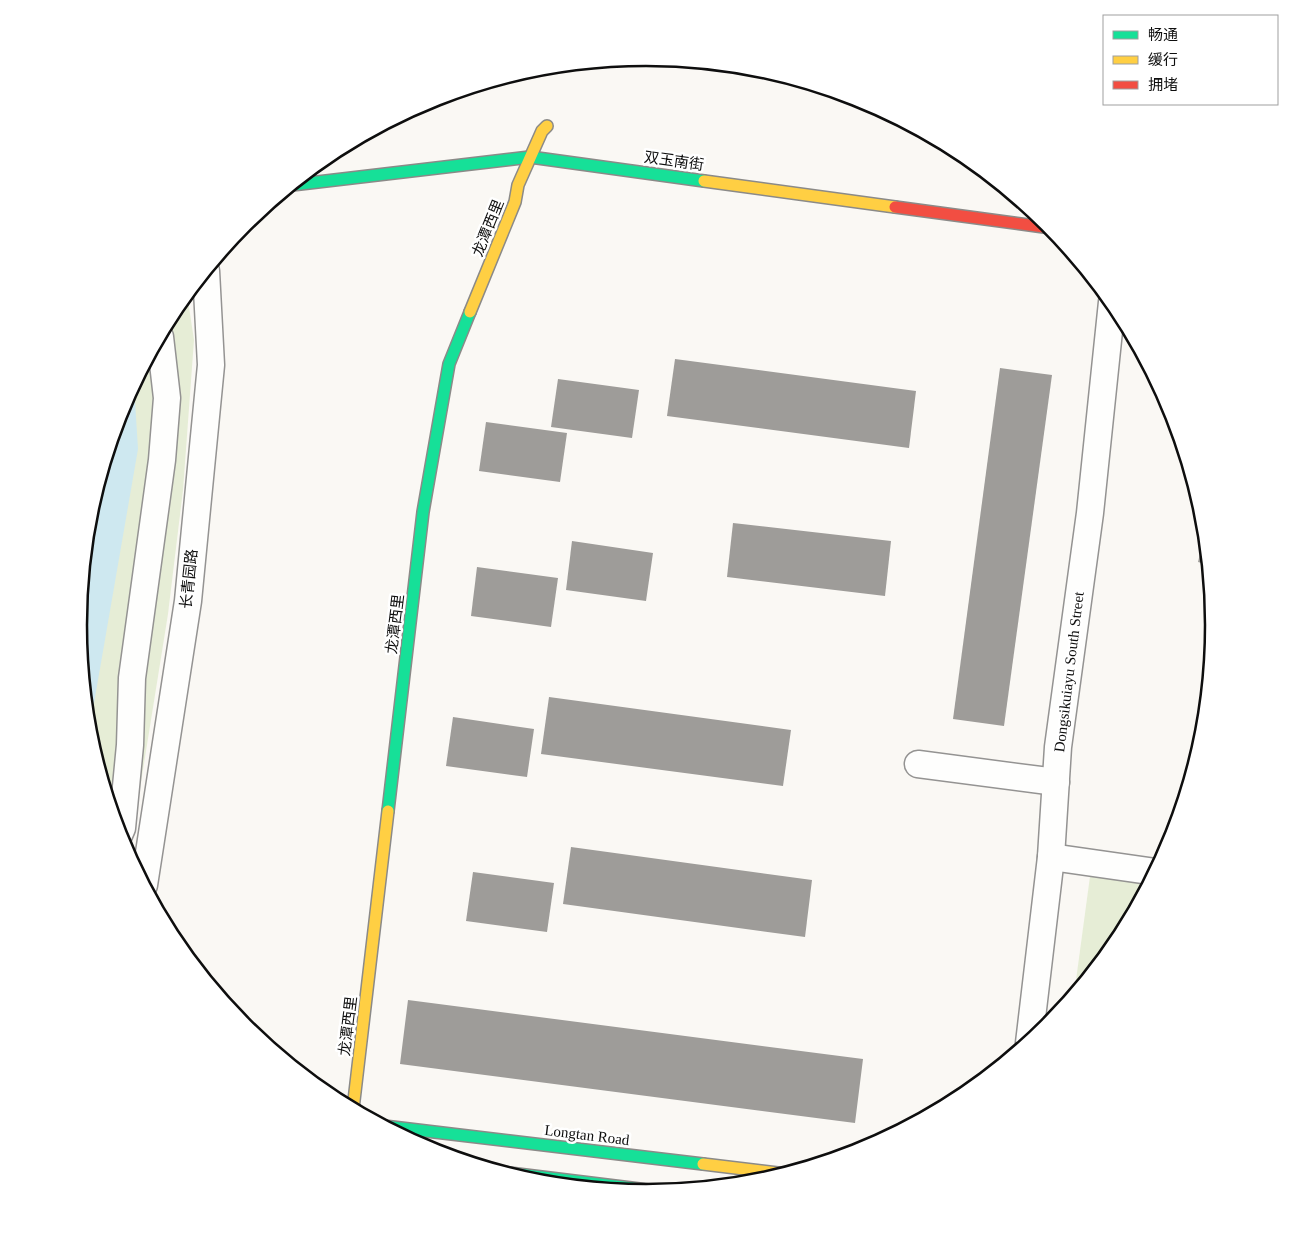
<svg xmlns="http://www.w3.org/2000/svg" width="1293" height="1251" font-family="'Times New Roman','Noto Sans SC',serif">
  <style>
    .green { fill: #e6edd6 }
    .water { fill: #cee8f0 }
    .building { fill: #9e9c99 }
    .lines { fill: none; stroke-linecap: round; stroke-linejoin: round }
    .street-casing { stroke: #949392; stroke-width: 29 }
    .fast-casing { stroke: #8b8a88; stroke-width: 14 }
    .slow-casing { stroke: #8b8a88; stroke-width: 14 }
    .jam-casing { stroke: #8b8a88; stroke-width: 14 }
    .street { stroke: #fefefd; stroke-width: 26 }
    .fast { stroke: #16e098; stroke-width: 11 }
    .slow { stroke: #ffcf43; stroke-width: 11 }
    .jam { stroke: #f24e42; stroke-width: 11 }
    .labels { text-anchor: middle; stroke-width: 5; stroke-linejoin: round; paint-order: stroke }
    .street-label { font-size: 15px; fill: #0e0e0e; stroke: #fff }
    .rim { fill: none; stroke: #0e0e0e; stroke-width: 2.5 }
  </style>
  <rect width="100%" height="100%" fill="#faf8f4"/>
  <g class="green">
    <polygon points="187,294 194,340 183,490 168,614 129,857 122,843 89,736 79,625 89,514 122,408 174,310"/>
    <polygon points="1091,869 1152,879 1119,941 1074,995"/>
  </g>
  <polygon class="water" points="134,385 138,449 89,732 79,625 89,514 122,408"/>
  <g class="building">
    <polygon points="675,359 916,391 909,448 667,416"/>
    <polygon points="1000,368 1052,375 1004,726 953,719"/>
    <polygon points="558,379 639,390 632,438 551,427"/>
    <polygon points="486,422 567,433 560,482 479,471"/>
    <polygon points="733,523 891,541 885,596 727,577"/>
    <polygon points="1205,533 1209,565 1198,562"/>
    <polygon points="572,541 653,553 646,601 566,590"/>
    <polygon points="477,567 558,578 551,627 471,616"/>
    <polygon points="549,697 791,730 783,786 541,754"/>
    <polygon points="453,717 534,729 527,777 446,766"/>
    <polygon points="571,847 812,880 805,937 563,904"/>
    <polygon points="473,872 554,883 547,932 466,921"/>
    <polygon points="408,1000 863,1059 855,1123 400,1064"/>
  </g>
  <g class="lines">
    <defs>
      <g id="street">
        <polyline points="918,764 1056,782"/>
        <polyline points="119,835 122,828 130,745 132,678 162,460 167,398 160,337"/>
        <polyline points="1051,857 1156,872"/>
        <polyline points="144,885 188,601 211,365 206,271"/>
        <polyline points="1029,1043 1051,857 1058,747 1090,513 1112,302"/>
      </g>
      <g id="fast">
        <polyline points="292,185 530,157 704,181"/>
        <polyline points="388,811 423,512 449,364 470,312"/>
        <polyline points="384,1126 703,1164"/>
        <polyline points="502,1172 664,1192"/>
      </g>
      <g id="slow">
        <polyline points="704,181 895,207"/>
        <polyline points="470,312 515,202 518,185 542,131 547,126"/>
        <polyline points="353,1109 388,811"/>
        <polyline points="703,1164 786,1174"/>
      </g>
      <polyline id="jam" points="895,207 1051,228"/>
    </defs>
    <use href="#street" class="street-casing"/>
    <use href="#fast" class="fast-casing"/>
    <use href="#slow" class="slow-casing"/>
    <use href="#jam" class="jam-casing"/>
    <use href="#street" class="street"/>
    <use href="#fast" class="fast"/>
    <use href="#slow" class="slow"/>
    <use href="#jam" class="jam"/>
  </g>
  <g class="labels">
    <g class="street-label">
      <text transform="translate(674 161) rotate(8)" y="5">双玉南街</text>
      <text transform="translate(488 228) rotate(-68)" y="5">龙潭西里</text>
      <text transform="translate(189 579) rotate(-84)" y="5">长青园路</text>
      <text transform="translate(395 624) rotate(-83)" y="5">龙潭西里</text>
      <text transform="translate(1069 672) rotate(-83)" y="5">Dongsikuiayu South Street</text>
      <text transform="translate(348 1026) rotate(-83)" y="5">龙潭西里</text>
      <text transform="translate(587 1135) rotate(7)" y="5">Longtan Road</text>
    </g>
  </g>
  <path d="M0 0H1293V1251H0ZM87 625a559 559 0 1 1 1118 0a559 559 0 1 1-1118 0Z" fill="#fff" fill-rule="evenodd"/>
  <path class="rim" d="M87 625a559 559 0 1 1 1118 0a559 559 0 1 1-1118 0Z"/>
  <rect x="1103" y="15" width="175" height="90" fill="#ffffff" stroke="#9f9f9f"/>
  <rect x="1113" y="31" width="25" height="8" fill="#16e098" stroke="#9f9f9f"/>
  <text x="1148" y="40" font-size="15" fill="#0e0e0e">畅通</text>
  <rect x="1113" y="56" width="25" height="8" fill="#ffcf43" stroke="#9f9f9f"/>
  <text x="1148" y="65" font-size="15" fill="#0e0e0e">缓行</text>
  <rect x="1113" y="81" width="25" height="8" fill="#f24e42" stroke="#9f9f9f"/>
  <text x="1148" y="90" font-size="15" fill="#0e0e0e">拥堵</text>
</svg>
